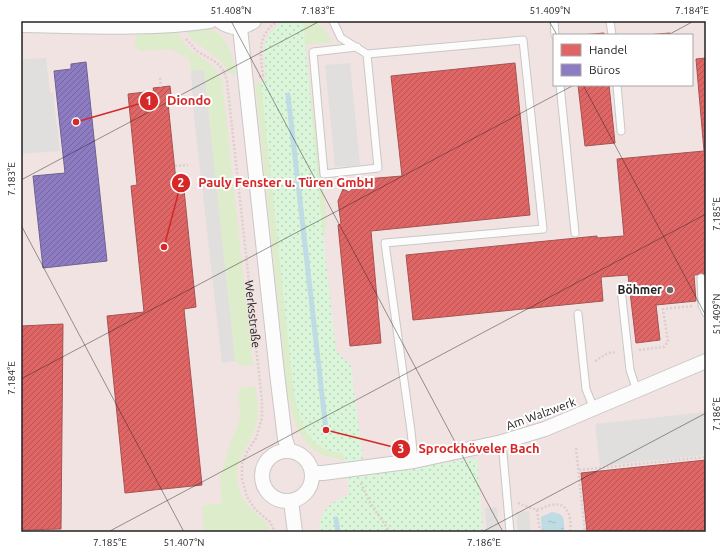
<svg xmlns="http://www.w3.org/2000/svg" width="727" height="553" font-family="Ubuntu,sans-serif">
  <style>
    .commercial { fill: #f1e3e1; fill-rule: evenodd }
    .grass { fill: #ddeccb }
    .park { fill: url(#park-dots) }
    .parking { fill: #e0dfde }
    .water { fill: url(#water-ripples) }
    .shops { fill: url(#shops-hatch); stroke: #a75252 }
    .offices { fill: url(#offices-hatch); stroke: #6e6193 }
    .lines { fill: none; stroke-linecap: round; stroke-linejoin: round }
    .stream { stroke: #bfdbe3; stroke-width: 5 }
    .lane-casing { stroke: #c9c8c7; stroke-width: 9 }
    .street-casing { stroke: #c9c8c7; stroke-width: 16 }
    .path { stroke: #dccecd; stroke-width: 2.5; stroke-dasharray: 2 2; stroke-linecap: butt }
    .lane { stroke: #fdfcfc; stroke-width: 7 }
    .street { stroke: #fdfcfc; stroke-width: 14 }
    .ticks { fill: none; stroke: #222; stroke-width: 1; stroke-opacity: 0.45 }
    .poi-dot { fill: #6a6968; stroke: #fff; stroke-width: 1.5 }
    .labels { text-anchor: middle; stroke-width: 4; stroke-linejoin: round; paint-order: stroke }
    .poi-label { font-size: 12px; font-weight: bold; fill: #222; stroke: #fff; text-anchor: end }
    .street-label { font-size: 12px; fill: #222; stroke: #fff }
    .leader { fill: none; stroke: #d62828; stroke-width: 1.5 }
    .callout-dot { fill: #d62828; stroke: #fff; stroke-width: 1.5 }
    .mark-label { font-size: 12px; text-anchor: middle; font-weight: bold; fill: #fff }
    .callout-label { font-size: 13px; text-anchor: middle; font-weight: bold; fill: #d62828; stroke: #fff; stroke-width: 4; stroke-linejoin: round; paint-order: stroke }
    .neatline { fill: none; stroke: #222; stroke-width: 1.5 }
    .ticks-label { font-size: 10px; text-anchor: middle; fill: #222 }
  </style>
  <defs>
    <pattern id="park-dots" width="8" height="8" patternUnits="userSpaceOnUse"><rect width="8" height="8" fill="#daf5da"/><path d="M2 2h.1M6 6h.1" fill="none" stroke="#bbd2bb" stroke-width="1.8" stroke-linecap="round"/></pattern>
    <pattern id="water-ripples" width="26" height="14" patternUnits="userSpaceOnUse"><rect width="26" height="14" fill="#bfdbe3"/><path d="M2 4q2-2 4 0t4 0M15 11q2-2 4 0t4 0" fill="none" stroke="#a4bcc2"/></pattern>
    <pattern id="shops-hatch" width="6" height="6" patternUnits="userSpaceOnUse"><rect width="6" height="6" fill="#e06666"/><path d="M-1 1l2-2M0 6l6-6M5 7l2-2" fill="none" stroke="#b55454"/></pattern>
    <pattern id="offices-hatch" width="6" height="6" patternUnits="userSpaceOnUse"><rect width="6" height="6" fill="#8e7cc3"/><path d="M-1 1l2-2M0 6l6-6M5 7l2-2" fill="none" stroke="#74659e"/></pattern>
  </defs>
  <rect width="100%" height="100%" fill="#f0eeeb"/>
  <path class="commercial" d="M21,21H706V532H483L477,458L365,477L317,532L310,530H269L256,532H21ZM554,35H692V85H554Z"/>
  <g class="grass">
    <path d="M283,21H315L325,30L332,42L305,45L327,223L322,242L336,351L351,366L344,460C338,458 332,458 326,456C298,446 292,416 287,390L255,82H262L265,79C266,74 265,69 264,64C263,43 266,33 283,21Z"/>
    <path d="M207,28C228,33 232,56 237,74L233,75L229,73L220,60L193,40L185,29Z"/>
    <path d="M176,30C181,40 187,48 196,54C208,64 215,63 222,80L253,365L240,366L235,361L204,70L191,71L189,58L170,49L142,51L135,48L136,35L138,31Z"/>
    <path d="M255,386C257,398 260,413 256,425C249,450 231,459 239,489C242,499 248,507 256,514C259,516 263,519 265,522C267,524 268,528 269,530L256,532H204L202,506L222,503L220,478L231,440L238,427L240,413L238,393L242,387Z"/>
  </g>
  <path class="park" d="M283,21H303L322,226L336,351L351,366L365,476L477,458L483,532H318C321,508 330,503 350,494L343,453C308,451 301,424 294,395L261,82L265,80L266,76C263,52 261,37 283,21Z"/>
  <g class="parking">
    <polygon points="46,58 50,93 53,93 60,151 21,154 21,59"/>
    <polygon points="350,63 360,165 335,167 325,65"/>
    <polygon points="204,70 235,361 222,363 194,116 191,71"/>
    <polygon points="706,412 706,455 600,466 595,424"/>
    <polygon points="497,507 499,532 487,532 485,508"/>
    <polygon points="529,511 531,532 518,532 516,512"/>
  </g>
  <path class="water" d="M552,512C566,514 564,520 564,532H542L541,517Z"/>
  <g class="shops">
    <polygon points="604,33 604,35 581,35"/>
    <polygon points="670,33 670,35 646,35"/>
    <polygon points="706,58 706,274 694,275 696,301 656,305 660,340 636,343 628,275 601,277 603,301 413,320 406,255 597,236 597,238 624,236 617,159 704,151 696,59"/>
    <polygon points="515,63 530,215 371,231 381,343 350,346 338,225 341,224 338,201 343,189 349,192 356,186 366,182 366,179 402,176 391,76"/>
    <polygon points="578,85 609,85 615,143 585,146"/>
    <polygon points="170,86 172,103 168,103 176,181 183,180 196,307 184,309 202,485 125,493 107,316 144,312 131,186 137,185 128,94 154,91 153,88"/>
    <polygon points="63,324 61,529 21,530 21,326"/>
    <polygon points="706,460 706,532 587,532 581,473"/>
  </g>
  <polygon class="offices" points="86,62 107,261 43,268 33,176 65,173 54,71 71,69 71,64"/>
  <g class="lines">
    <g class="stream">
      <polyline points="288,95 326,430"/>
      <polyline points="336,519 338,532"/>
    </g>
    <defs>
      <g id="lane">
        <polyline points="333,21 341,38 367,54 523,40 543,229 385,243 411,431 414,461"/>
        <polyline points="554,21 555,35"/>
        <polyline points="610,21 612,35"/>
        <polyline points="357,47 313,52 324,174 378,168 367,54"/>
        <polyline points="560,85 575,233"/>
        <polyline points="617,85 621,131"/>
        <polyline points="701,278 702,305 706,313"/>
        <polyline points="621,289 630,370 637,391"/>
        <polyline points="578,314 586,389 594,409"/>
        <polyline points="502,442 510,532"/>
      </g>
      <g id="street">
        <path d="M220,21C231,29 243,29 254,21"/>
        <path d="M21,25C84,26 148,30 210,21"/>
        <polyline points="240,28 277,373 285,439 289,451"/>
        <circle cx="287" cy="476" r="25"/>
        <polyline points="312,473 323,473 414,461 502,442 545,429 706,361"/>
        <polyline points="291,501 295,532"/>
      </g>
    </defs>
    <use href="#lane" class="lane-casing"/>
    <use href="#street" class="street-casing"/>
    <g class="path">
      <path id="s1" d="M186,39C190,43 193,47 197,51C212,61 222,61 227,81L262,401V418L256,438L247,452L242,464V479L247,497L255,509L270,522L275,532"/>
      <path d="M259,77L263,76C260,53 257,36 277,21"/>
      <polyline points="160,78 161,87"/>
      <polyline points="175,166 188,165"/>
      <polyline points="639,350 664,347 668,342 663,309 692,306"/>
      <polyline points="595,361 608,353 616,352"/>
      <polyline points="576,448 585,532"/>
      <polyline points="579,470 706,457"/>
      <polyline points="361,483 369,501 390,532"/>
      <path d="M518,503C524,505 531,509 536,509C541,510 546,506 551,505C569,501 572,519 570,532"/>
      <polyline points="537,510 540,532"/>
    </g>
    <use href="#lane" class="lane"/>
    <use href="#street" class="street"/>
  </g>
  <path class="ticks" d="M231,21L503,532M549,21L557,35M668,35L694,21M583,85L706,316M21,180L320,21M21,225L184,532M21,379L574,85M108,532L706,214M482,532L706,413"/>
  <circle class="poi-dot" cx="670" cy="290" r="4"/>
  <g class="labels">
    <g class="poi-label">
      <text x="662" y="294">Böhmer</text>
    </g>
    <g class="street-label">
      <text dy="4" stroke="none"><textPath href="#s1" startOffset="295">Werksstraße</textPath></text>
      <text transform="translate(541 414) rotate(-20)" y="4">Am Walzwerk</text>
    </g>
  </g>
  <path class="leader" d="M76 122L149 101M164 247L181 183M326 430L401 449"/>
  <g class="callout-dot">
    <circle cx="76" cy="122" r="4"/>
    <circle cx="164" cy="247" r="4"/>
    <circle cx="326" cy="430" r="4"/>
    <circle cx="149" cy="101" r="10"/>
    <circle cx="181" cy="183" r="10"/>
    <circle cx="401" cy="449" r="10"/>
  </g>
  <g class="mark-label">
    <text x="149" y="105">1</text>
    <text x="181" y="187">2</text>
    <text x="401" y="453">3</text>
  </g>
  <g class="callout-label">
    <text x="189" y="105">Diondo</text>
    <text x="286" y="187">Pauly Fenster u. Türen GmbH</text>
    <text x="479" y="453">Sprockhöveler Bach</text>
  </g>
  <rect width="727" height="553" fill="none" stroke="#ffffff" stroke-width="44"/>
  <rect x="553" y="34" width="140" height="52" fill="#ffffff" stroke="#a7a7a7"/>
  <rect x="561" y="44" width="20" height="12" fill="#e06666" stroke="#a7a7a7"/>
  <text x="589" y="54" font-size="12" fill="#222222">Handel</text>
  <rect x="561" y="64" width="20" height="12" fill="#8e7cc3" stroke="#a7a7a7"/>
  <text x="589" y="74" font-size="12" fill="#222222">Büros</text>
  <rect x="22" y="22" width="683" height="509" class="neatline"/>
  <g class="ticks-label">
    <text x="231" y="14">51.408°N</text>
    <text x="318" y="14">7.183°E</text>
    <text x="550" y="14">51.409°N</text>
    <text x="692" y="14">7.184°E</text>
    <text transform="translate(11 179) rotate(-90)" y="4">7.183°E</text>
    <text transform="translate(716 214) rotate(-90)" y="4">7.185°E</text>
    <text transform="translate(716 314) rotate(-90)" y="4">51.409°N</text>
    <text transform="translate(11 378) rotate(-90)" y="4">7.184°E</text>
    <text transform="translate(716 414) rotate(-90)" y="4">7.186°E</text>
    <text x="110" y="546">7.185°E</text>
    <text x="184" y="546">51.407°N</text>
    <text x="484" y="546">7.186°E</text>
  </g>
</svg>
